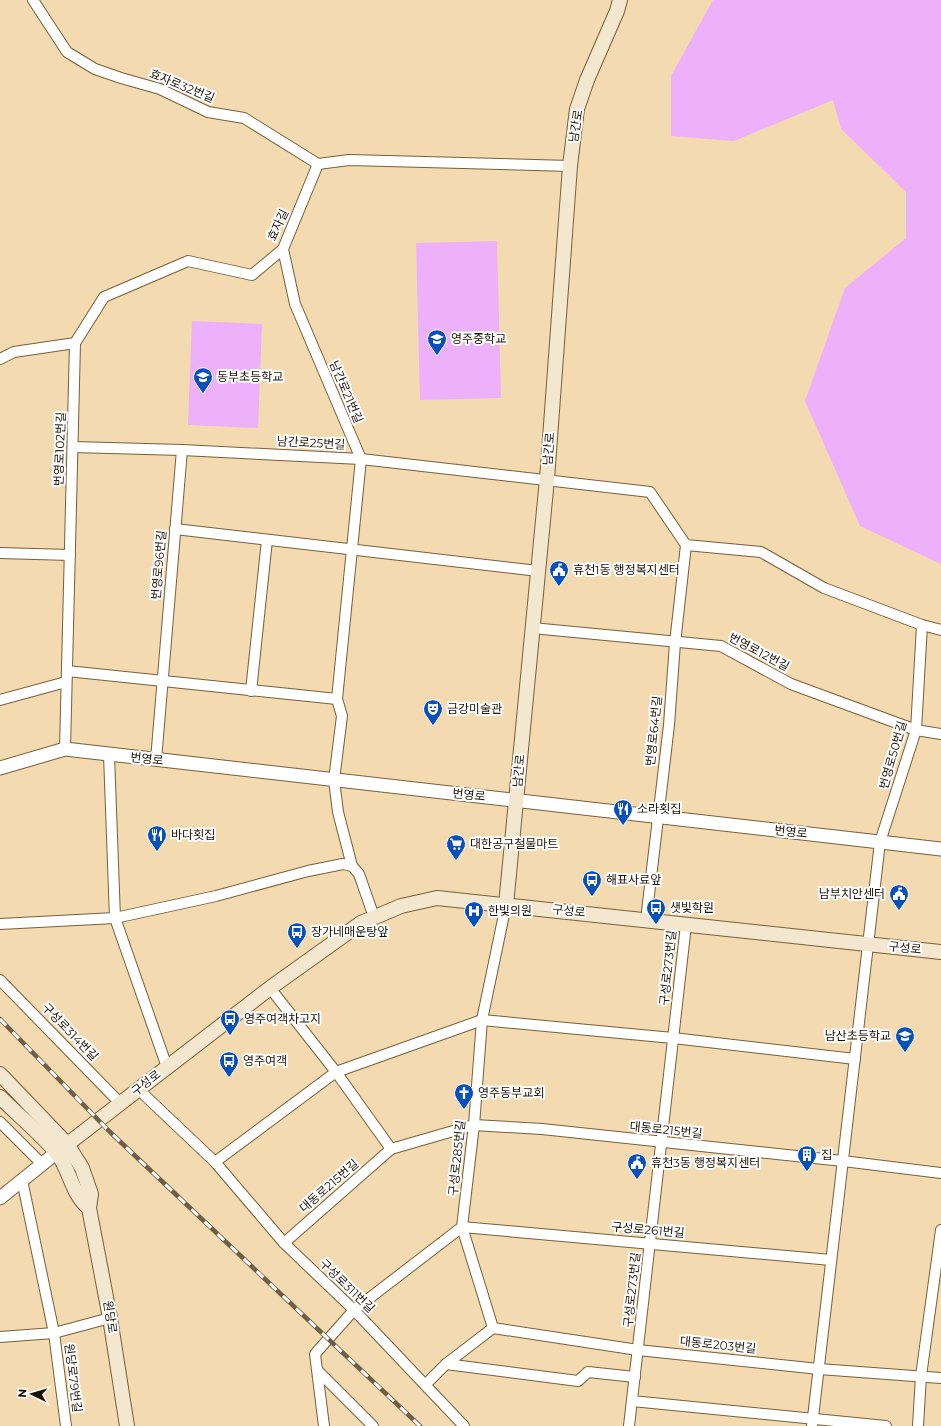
<svg xmlns="http://www.w3.org/2000/svg" width="941" height="1426" font-family="Montserrat,'Noto Sans KR',sans-serif">
  <style>
    .green { fill: #ecb1fa }
    .lines { fill: none; stroke-linecap: round; stroke-linejoin: round }
    .minor-casing { stroke: #765f39; stroke-width: 12 }
    .tertiary-casing { stroke: #765f39; stroke-width: 15 }
    .secondary-casing { stroke: #765f39; stroke-width: 16 }
    .minor { stroke: #fff; stroke-width: 10 }
    .tertiary { stroke: #fff; stroke-width: 13 }
    .secondary { stroke: #f4e7cf; stroke-width: 14 }
    .rail-casing { stroke: #6e5e45; stroke-width: 4.5 }
    .rail { stroke: #fff; stroke-width: 3; stroke-dasharray: 9; stroke-linecap: butt }
    .labels { text-anchor: middle; stroke-width: 4; stroke-linejoin: round; paint-order: stroke }
    .street-label { font-size: 12px; fill: #1b1204; stroke: #fff }
    .poi-label { font-size: 12px; fill: #1b1204; stroke: #fff; text-anchor: start }
  </style>
  <rect width="100%" height="100%" fill="#f4dab0"/>
  <g class="green">
    <polygon points="713,0 941,0 941,564 860,526 805,401 845,288 906,238 906,192 841,129 833,100 734,141 671,136 671,76"/>
    <polygon points="497,241 501,398 420,400 416,243"/>
    <polygon points="192,321 262,324 258,428 188,425"/>
  </g>
  <g class="lines">
    <defs>
      <g id="minor">
        <polyline points="33,0 67,52 95,69 121,78 160,89 208,112 244,118 318,164"/>
        <polyline points="283,249 295,304 361,459 337,699 342,716 334,780 338,812 352,866"/>
        <polyline points="0,359 14,352 75,343 104,297 188,261 252,275 283,249 318,164 349,160 570,166"/>
        <polyline points="73,447 182,450 361,459 650,492 686,545 761,552 824,588 922,625 941,630"/>
        <polyline points="175,529 538,571"/>
        <polyline points="0,553 70,555"/>
        <polyline points="532,628 721,646 791,684 916,730 941,734"/>
        <polyline points="67,671 337,699"/>
        <polyline points="251,691 267,540"/>
        <polyline points="0,700 66,682"/>
        <polyline points="65,749 75,343"/>
        <polyline points="109,755 115,918 167,1067"/>
        <polyline points="156,760 182,450"/>
        <polyline points="646,920 669,725 675,643 686,545"/>
        <polyline points="0,924 115,918 216,896 308,871 343,864 352,866 359,874 374,917"/>
        <polyline points="0,980 120,1103"/>
        <polyline points="270,988 336,1072 391,1149"/>
        <polyline points="138,1089 215,1162 284,1243 354,1310 464,1426"/>
        <polyline points="0,1122 43,1165"/>
        <polyline points="215,1162 336,1072 482,1020 673,1038 855,1059"/>
        <polyline points="22,1180 54,1333 66,1426"/>
        <polyline points="284,1243 391,1149 474,1125 542,1129 843,1161 941,1173"/>
        <polyline points="493,1328 638,1350 819,1369 941,1378"/>
        <polyline points="493,1328 462,1227 474,1125 482,1020 506,905"/>
        <polyline points="0,1337 54,1333 110,1318"/>
        <polyline points="446,1364 578,1381 588,1372 635,1377"/>
        <polyline points="318,1371 373,1426"/>
        <polyline points="426,1384 446,1364 493,1328"/>
        <polyline points="632,1401 886,1426"/>
        <polyline points="324,1426 315,1354 354,1310 462,1227 831,1260"/>
        <polyline points="629,1426 686,925"/>
        <polyline points="812,1426 880,842 916,730 922,625"/>
        <polyline points="918,1426 921,1376 941,1230"/>
      </g>
      <g id="tertiary">
        <polyline points="0,768 65,749 941,849"/>
        <polyline points="0,1198 56,1153"/>
      </g>
      <g id="secondary">
        <polyline points="506,905 547,479 570,166 577,109 587,80 617,11 620,0"/>
        <polyline points="0,1074 67,1144 82,1168 91,1194 89,1208 110,1318 127,1426"/>
        <path d="M0,1097C19,1116 40,1133 57,1153C70,1170 72,1195 89,1208"/>
        <polyline points="56,1153 270,988 361,923 401,906 437,898 941,952"/>
      </g>
    </defs>
    <use href="#minor" class="minor-casing"/>
    <use href="#tertiary" class="tertiary-casing"/>
    <use href="#secondary" class="secondary-casing"/>
    <use href="#minor" class="minor"/>
    <use href="#tertiary" class="tertiary"/>
    <use href="#secondary" class="secondary"/>
    <defs>
      <polyline id="rail" points="0,1019 110,1132 420,1426"/>
    </defs>
    <use href="#rail" class="rail-casing"/>
    <use href="#rail" class="rail"/>
  </g>
  <defs>
    <symbol id="school-pin" viewBox="-11 -11 22 30"><path d="M0 17L-7.5 6A9.5 9.5 0 1 1 7.5 6Z" fill="#074fba" stroke="#fff"/><path d="M0-5L7-2L0 1L-7-2ZM-4 1L0 2.5L4 1V4Q0 6-4 4Z" fill="#fff"/></symbol>
    <symbol id="civic-pin" viewBox="-11 -11 22 30"><path d="M0 17L-7.5 6A9.5 9.5 0 1 1 7.5 6Z" fill="#074fba" stroke="#fff"/><path d="M-.6-6.5H3V-4.5H.6V-3L4-1V1h2V6H-6V1h2V-1L-.6-3ZM-1.2 2.5V6h2.4V2.5Z" fill="#fff"/></symbol>
    <symbol id="theatre-pin" viewBox="-11 -11 22 30"><path d="M0 17L-7.5 6A9.5 9.5 0 1 1 7.5 6Z" fill="#074fba" stroke="#fff"/><path d="M-5-5.5Q0-4 5-5.5V0Q5 5 0 6Q-5 5-5 0ZM-3.3-2.5H-1v1.5H-3.3ZM1-2.5H3.3v1.5H1ZM-2.8 1Q0 5.5 2.8 1Z" fill="#fff"/></symbol>
    <symbol id="restaurant-pin" viewBox="-11 -11 22 30"><path d="M0 17L-7.5 6A9.5 9.5 0 1 1 7.5 6Z" fill="#074fba" stroke="#fff"/><path d="M-5-6h1v4h1v-4h1v4h1v-4h1v5L-1.5 .5V6h-2V.5L-5-1ZM5-6V6H3V1.5H1.5Q1.5-4 5-6Z" fill="#fff"/></symbol>
    <symbol id="supermarket-pin" viewBox="-11 -11 22 30"><path d="M0 17L-7.5 6A9.5 9.5 0 1 1 7.5 6Z" fill="#074fba" stroke="#fff"/><path d="M-6-5.5h2.5l.6 2H6L4.5 2H-2.5L-4.4-4H-6ZM-1.5 3.2a1.3 1.3 0 1 0 .1 0ZM3 3.2a1.3 1.3 0 1 0 .1 0Z" fill="#fff"/></symbol>
    <symbol id="bus-pin" viewBox="-11 -11 22 30"><path d="M0 17L-7.5 6A9.5 9.5 0 1 1 7.5 6Z" fill="#074fba" stroke="#fff"/><path d="M-5-6H5V4H4V6H2V4H-2V6H-4V4H-5ZM-3.5-4V0h7V-4ZM-3.5 1.2v1.5H-2V1.2ZM2 1.2v1.5H3.5V1.2Z" fill="#fff"/></symbol>
    <symbol id="hospital-pin" viewBox="-11 -11 22 30"><path d="M0 17L-7.5 6A9.5 9.5 0 1 1 7.5 6Z" fill="#074fba" stroke="#fff"/><path d="M-5-5h3v3.5h4V-5h3V5h-3V1.5h-4V5h-3Z" fill="#fff"/></symbol>
    <symbol id="church-pin" viewBox="-11 -11 22 30"><path d="M0 17L-7.5 6A9.5 9.5 0 1 1 7.5 6Z" fill="#074fba" stroke="#fff"/><path d="M-1.2-6h2.4v3.5h3.3v2.4h-3.3V6h-2.4V-.1h-3.3v-2.4h3.3Z" fill="#fff"/></symbol>
    <symbol id="building-pin" viewBox="-11 -11 22 30"><path d="M0 17L-7.5 6A9.5 9.5 0 1 1 7.5 6Z" fill="#074fba" stroke="#fff"/><path d="M-4-6H4V6H1V3H-1V6H-4ZM-2.5-4.3h1.7v1.8h-1.7ZM.8-4.3h1.7v1.8H.8ZM-2.5-1h1.7V.8h-1.7ZM.8-1h1.7V.8H.8Z" fill="#fff"/></symbol>
  </defs>
  <g fill-rule="evenodd">
    <use href="#school-pin" x="426" y="328" width="22" height="30"/>
    <use href="#school-pin" x="192" y="366" width="22" height="30"/>
    <use href="#civic-pin" x="548" y="559" width="22" height="30"/>
    <use href="#theatre-pin" x="422" y="698" width="22" height="30"/>
    <use href="#restaurant-pin" x="612" y="798" width="22" height="30"/>
    <use href="#restaurant-pin" x="146" y="824" width="22" height="30"/>
    <use href="#supermarket-pin" x="445" y="833" width="22" height="30"/>
    <use href="#bus-pin" x="581" y="869" width="22" height="30"/>
    <use href="#civic-pin" x="888" y="883" width="22" height="30"/>
    <use href="#bus-pin" x="645" y="897" width="22" height="30"/>
    <use href="#hospital-pin" x="463" y="900" width="22" height="30"/>
    <use href="#bus-pin" x="286" y="921" width="22" height="30"/>
    <use href="#bus-pin" x="219" y="1008" width="22" height="30"/>
    <use href="#school-pin" x="894" y="1025" width="22" height="30"/>
    <use href="#bus-pin" x="218" y="1050" width="22" height="30"/>
    <use href="#church-pin" x="453" y="1082" width="22" height="30"/>
    <use href="#building-pin" x="796" y="1144" width="22" height="30"/>
    <use href="#civic-pin" x="626" y="1152" width="22" height="30"/>
  </g>
  <g class="labels">
    <g class="street-label">
      <text transform="translate(182 86) rotate(22)" y="4">효자로32번길</text>
      <text transform="translate(576 126) rotate(-81)" y="4">남간로</text>
      <text transform="translate(278 225) rotate(-65)" y="4">효자길</text>
      <text transform="translate(346 392) rotate(67)" y="4">남간로21번길</text>
      <text transform="translate(311 443) rotate(3)" y="4">남간로25번길</text>
      <text transform="translate(60 449) rotate(-88)" y="4">번영로102번길</text>
      <text transform="translate(549 449) rotate(-86)" y="4">남간로</text>
      <text transform="translate(159 565) rotate(-85)" y="4">번영로96번길</text>
      <text transform="translate(759 652) rotate(28)" y="4">번영로12번길</text>
      <text transform="translate(654 731) rotate(-84)" y="4">번영로64번길</text>
      <text transform="translate(893 755) rotate(-74)" y="4">번영로50번길</text>
      <text transform="translate(147 759) rotate(6)" y="4">번영로</text>
      <text transform="translate(519 771) rotate(-85)" y="4">남간로</text>
      <text transform="translate(469 795) rotate(6)" y="4">번영로</text>
      <text transform="translate(791 832) rotate(6)" y="4">번영로</text>
      <text transform="translate(569 911) rotate(6)" y="4">구성로</text>
      <text transform="translate(905 948) rotate(6)" y="4">구성로</text>
      <text transform="translate(668 968) rotate(-84)" y="4">구성로273번길</text>
      <text transform="translate(70 1032) rotate(46)" y="4">구성로314번길</text>
      <text transform="translate(146 1083) rotate(-38)" y="4">구성로</text>
      <text transform="translate(666 1130) rotate(6)" y="4">대동로215번길</text>
      <text transform="translate(457 1158) rotate(-84)" y="4">구성로285번길</text>
      <text transform="translate(329 1186) rotate(-41)" y="4">대동로215번길</text>
      <text transform="translate(648 1230) rotate(5)" y="4">구성로261번길</text>
      <text transform="translate(347 1286) rotate(44)" y="4">구성로311번길</text>
      <text transform="translate(632 1290) rotate(-84)" y="4">구성로273번길</text>
      <text transform="translate(110 1317) rotate(81)" y="4">원당로</text>
      <text transform="translate(718 1345) rotate(6)" y="4">대동로203번길</text>
      <text transform="translate(73 1378) rotate(83)" y="4">원당로79번길</text>
    </g>
    <g class="poi-label">
      <text x="451" y="343">영주중학교</text>
      <text x="217" y="381">동부초등학교</text>
      <text x="573" y="574">휴천1동 행정복지센터</text>
      <text x="447" y="713">금강미술관</text>
      <text x="637" y="813">소라횟집</text>
      <text x="171" y="839">바다횟집</text>
      <text x="470" y="848">대한공구철물마트</text>
      <text x="606" y="884">해표사료앞</text>
      <text x="885" y="898" text-anchor="end">남부치안센터</text>
      <text x="670" y="912">샛빛학원</text>
      <text x="488" y="915">한빛의원</text>
      <text x="311" y="936">장가네매운탕앞</text>
      <text x="244" y="1023">영주여객차고지</text>
      <text x="891" y="1040" text-anchor="end">남산초등학교</text>
      <text x="243" y="1065">영주여객</text>
      <text x="478" y="1097">영주동부교회</text>
      <text x="821" y="1159">집</text>
      <text x="651" y="1167">휴천3동 행정복지센터</text>
    </g>
  </g>
  <g transform="translate(32 1394) rotate(275)" stroke="#ffffff" stroke-width="3" paint-order="stroke">
  <path d="M0-3L7 15L0 10L-7 15Z" fill="#1b1204"/>
  <text y="-6" font-size="11" font-weight="bold" text-anchor="middle" fill="#1b1204">N</text>
  </g>
</svg>
